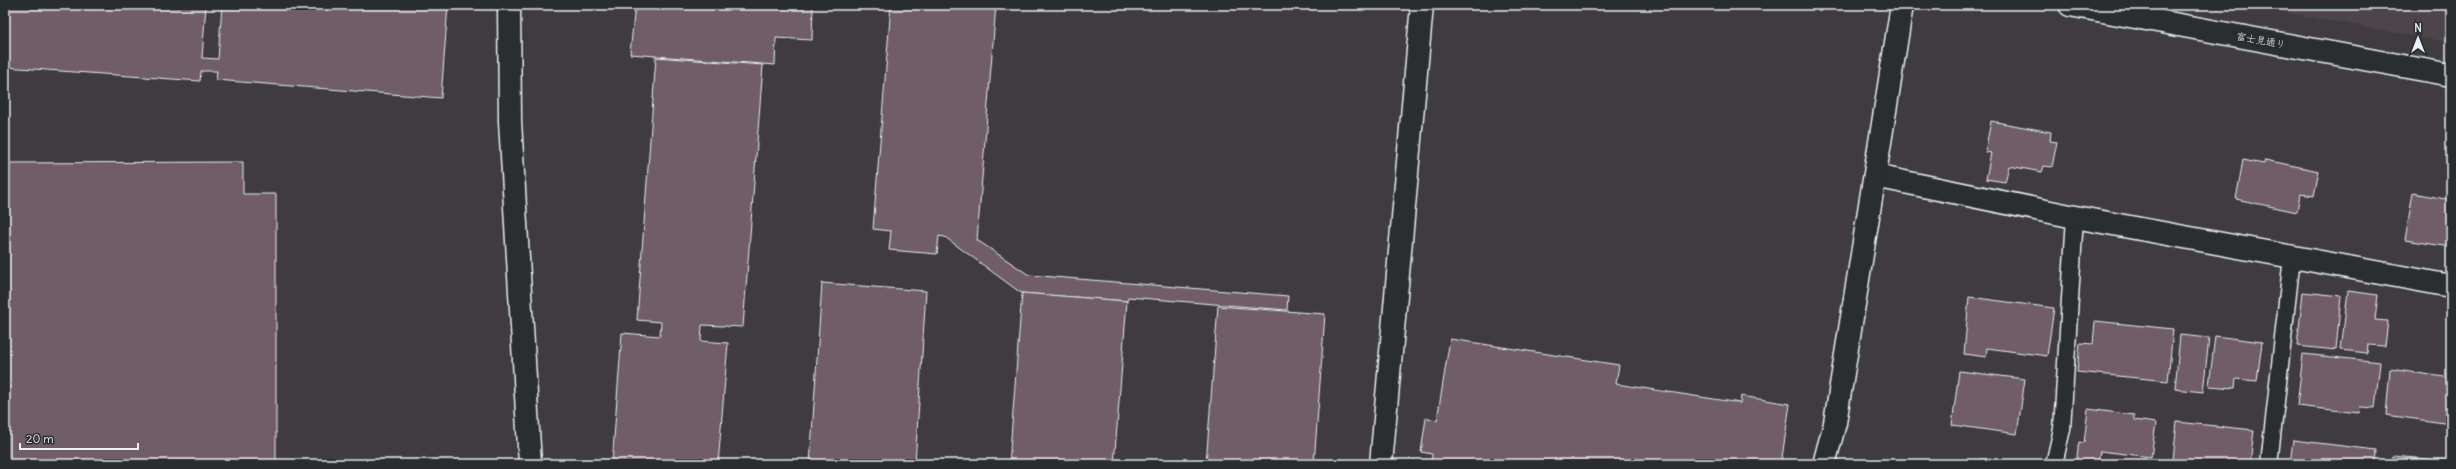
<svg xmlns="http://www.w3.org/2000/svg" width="2456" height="469" font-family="Delius,'Klee One',sans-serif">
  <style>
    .built { fill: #4d454a }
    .building { fill: #6f5d65; stroke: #e8f1f8 }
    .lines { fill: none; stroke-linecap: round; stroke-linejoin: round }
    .lane-casing { stroke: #e8f1f8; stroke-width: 19 }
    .street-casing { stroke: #e8f1f8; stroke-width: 25 }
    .secondary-casing { stroke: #e8f1f8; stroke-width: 25 }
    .lane { stroke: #2a2d2e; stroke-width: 16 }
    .street { stroke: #2a2d2e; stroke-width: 22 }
    .secondary { stroke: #2a2d2e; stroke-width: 22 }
    .labels { text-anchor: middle; stroke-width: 4; stroke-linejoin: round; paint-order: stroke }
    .street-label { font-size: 10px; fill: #e8f1f8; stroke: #2a2d2e }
  </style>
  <rect width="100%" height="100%" fill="#3f3b3e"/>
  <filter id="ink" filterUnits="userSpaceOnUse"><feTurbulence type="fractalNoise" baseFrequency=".025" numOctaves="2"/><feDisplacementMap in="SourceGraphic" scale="8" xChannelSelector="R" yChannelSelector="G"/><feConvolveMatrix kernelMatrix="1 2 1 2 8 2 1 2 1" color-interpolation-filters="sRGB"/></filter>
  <g filter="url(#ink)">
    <polygon class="built" points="2245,5 2451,5 2451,43"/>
    <g class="building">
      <polygon points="5,5 206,5 202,58 218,59 222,5 448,5 441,98 216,80 217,71 201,71 200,81 5,67"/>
      <polygon points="635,5 882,5 882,9 813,6 812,40 776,38 775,65 630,54"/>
      <polygon points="891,5 996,5 977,240 1029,275 1288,296 1287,310 1128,297 1127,301 1021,293 945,237 939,236 937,254 889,250 891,231 873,229"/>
      <polygon points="656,57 763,65 743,327 702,325 701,341 728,343 718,464 612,464 622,333 660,336 661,322 637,320"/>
      <polygon points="1991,121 2051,132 2050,141 2057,142 2052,167 2044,166 2042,172 2009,166 2005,182 1986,179 1991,153 1985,152"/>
      <polygon points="2243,160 2264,164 2265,160 2319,171 2314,196 2300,194 2297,212 2236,199"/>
      <polygon points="243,162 243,194 276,194 276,464 5,464 5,163"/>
      <polygon points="2413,193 2451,200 2451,247 2405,240"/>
      <polygon points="822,283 926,291 915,464 810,464"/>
      <polygon points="2348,291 2378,295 2375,320 2388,321 2385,346 2368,345 2367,353 2341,350"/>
      <polygon points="2303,292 2341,296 2336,350 2297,346"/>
      <polygon points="1022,293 1127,301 1114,464 1009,464"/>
      <polygon points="1969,297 2054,308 2047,356 1987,348 1986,357 1964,354"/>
      <polygon points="1218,306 1325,314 1314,464 1206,464"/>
      <polygon points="2095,321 2173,329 2168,381 2077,372 2080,343 2093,344"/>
      <polygon points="2180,335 2209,338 2203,392 2175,389"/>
      <polygon points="2215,336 2262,342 2257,381 2236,379 2235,388 2209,386"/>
      <polygon points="1450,339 1619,365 1616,384 1740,403 1741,396 1790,404 1781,464 1431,464 1432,454 1421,452 1426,418 1437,420"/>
      <polygon points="2303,354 2380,362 2375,408 2360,407 2359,413 2297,406"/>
      <polygon points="2390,369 2451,378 2451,424 2386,415"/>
      <polygon points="1959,371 2025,379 2017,434 1952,425"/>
      <polygon points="2088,409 2134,415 2134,420 2156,423 2151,457 2100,451 2098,464 2076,463 2079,442 2084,443"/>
      <polygon points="2177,422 2254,430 2250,464 2202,464 2173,460"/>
      <polygon points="2293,440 2376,450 2375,463 2290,464"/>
      <polygon points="2392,456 2451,461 2451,464 2391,464"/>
      <polygon points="1980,459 2016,463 2016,464 1979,464"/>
    </g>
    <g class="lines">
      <defs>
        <g id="lane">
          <polyline points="2054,464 2062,429 2075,217"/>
          <polyline points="2269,464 2292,257"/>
        </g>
        <g id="street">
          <polyline points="509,5 510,121 530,464"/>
          <polyline points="1875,176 2075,217 2451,286"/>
          <polyline points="1381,464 1422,5"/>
          <polyline points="1824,464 1835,423 1902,5"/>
        </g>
        <polyline id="secondary" points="2070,5 2451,75"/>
      </defs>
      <use href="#lane" class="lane-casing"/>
      <use href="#street" class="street-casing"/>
      <use href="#secondary" class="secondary-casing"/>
      <use href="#lane" class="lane"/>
      <use href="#street" class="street"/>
      <use href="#secondary" class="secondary"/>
    </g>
  </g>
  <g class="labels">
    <g class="street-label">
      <text transform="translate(2261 40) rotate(10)" y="4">富士見通り</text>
    </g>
  </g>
  <rect width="2456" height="469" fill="none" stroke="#2a2d2e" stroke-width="20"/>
  <rect x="10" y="10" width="2436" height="449" fill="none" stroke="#e8f1f8" stroke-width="1.5" filter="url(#ink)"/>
  <g transform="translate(2418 38)" stroke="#2a2d2e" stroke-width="3" paint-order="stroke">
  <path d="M0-3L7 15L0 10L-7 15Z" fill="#e8f1f8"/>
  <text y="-6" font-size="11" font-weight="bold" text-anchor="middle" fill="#e8f1f8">N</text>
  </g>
  <path d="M20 443v6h118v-6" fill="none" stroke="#e8f1f8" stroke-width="2"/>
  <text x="26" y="443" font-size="12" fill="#e8f1f8" stroke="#2a2d2e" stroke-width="3" paint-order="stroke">20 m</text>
</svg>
